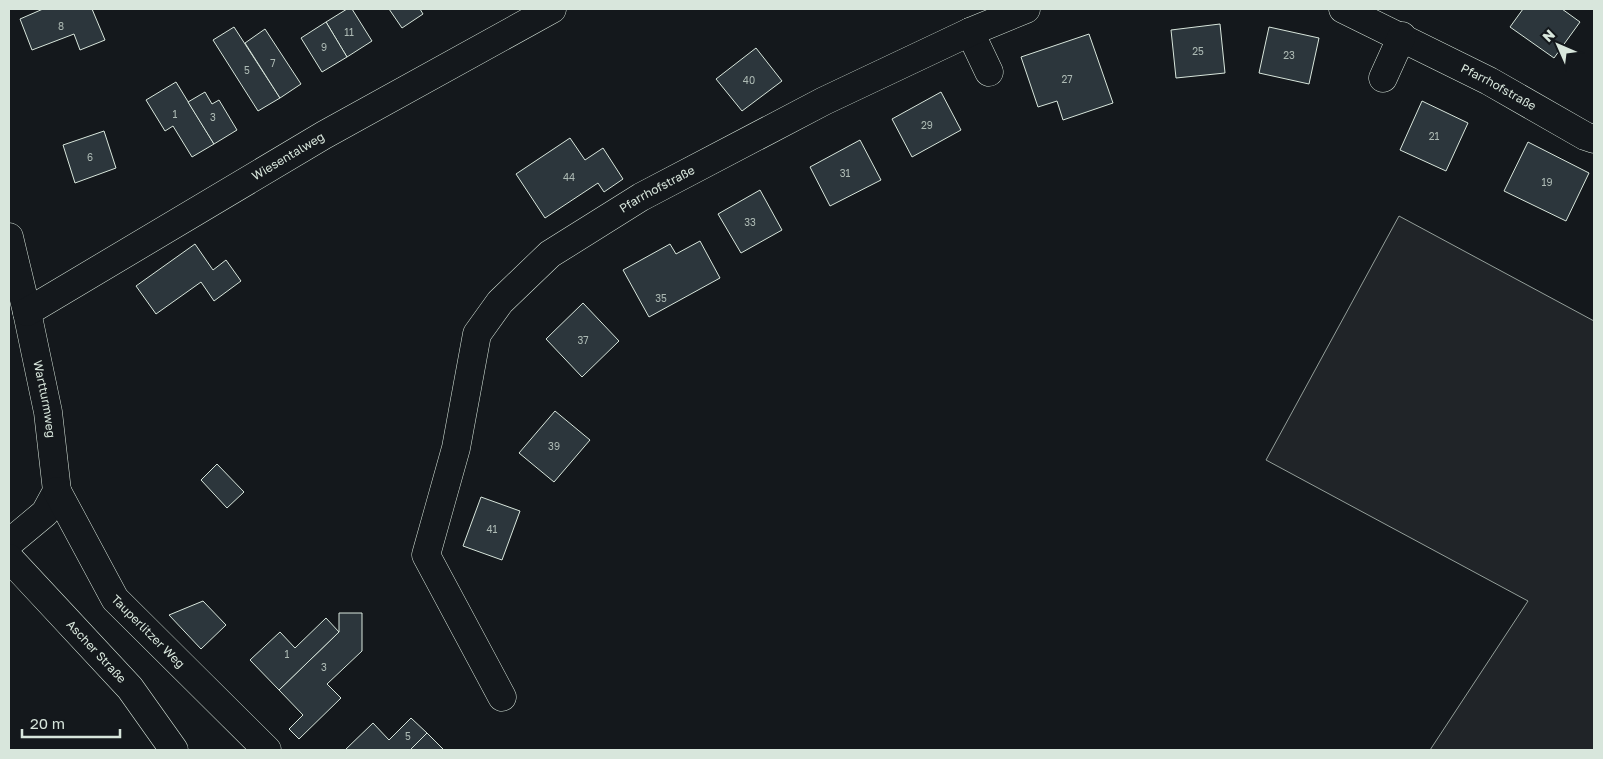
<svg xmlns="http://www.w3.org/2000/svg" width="1603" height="759" font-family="'Golos Text',sans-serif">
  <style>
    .green { fill: #202428; stroke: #939e99 }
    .building { fill: #2c363c; stroke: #d8e6dc }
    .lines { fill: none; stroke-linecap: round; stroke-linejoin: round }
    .minor-casing { stroke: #d8e6dc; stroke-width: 29 }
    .minor { stroke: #14181c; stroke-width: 28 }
    .labels { text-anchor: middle; stroke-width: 4; stroke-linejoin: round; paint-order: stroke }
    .number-label { font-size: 10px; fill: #adbab4 }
    .street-label { font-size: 12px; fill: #d8e6dc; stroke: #14181c }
  </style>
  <rect width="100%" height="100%" fill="#14181c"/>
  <polygon class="green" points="1399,216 1594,321 1594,750 1430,750 1528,601 1266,460"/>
  <g class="building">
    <polygon points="43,9 92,9 105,40 80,50 74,34 32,50 20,19"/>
    <polygon points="347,9 352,9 372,41 347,57 326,22"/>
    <polygon points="389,9 420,9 423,14 402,28"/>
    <polygon points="1523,9 1562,9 1580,22 1554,58 1510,27"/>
    <polygon points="326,22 347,57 322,72 301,38"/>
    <polygon points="1220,24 1225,73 1176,78 1171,30"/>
    <polygon points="234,27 280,98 258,111 213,40"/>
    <polygon points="1269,27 1319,38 1309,84 1259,73"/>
    <polygon points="265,29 301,84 280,98 245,43"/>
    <polygon points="1089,34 1113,103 1063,120 1057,101 1038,107 1021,57"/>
    <polygon points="756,48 782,81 742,111 716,79"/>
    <polygon points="176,82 214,144 192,157 173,126 165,131 146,100"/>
    <polygon points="205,92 212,104 219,100 237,130 214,144 188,102"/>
    <polygon points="941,92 961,130 912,157 892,119"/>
    <polygon points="1422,101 1468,123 1446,171 1400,150"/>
    <polygon points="104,131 116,168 75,183 63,145"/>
    <polygon points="570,138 585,160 603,148 623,179 604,192 598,183 545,218 516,174"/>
    <polygon points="860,140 881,180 830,206 810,167"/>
    <polygon points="1528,142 1589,173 1566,221 1504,191"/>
    <polygon points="760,190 782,230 741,253 718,214"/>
    <polygon points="700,241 720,278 649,317 623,270 670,244 676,254"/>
    <polygon points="195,244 213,270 226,260 241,281 214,301 201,282 156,314 136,286"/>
    <polygon points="583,303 619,341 582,377 546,339"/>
    <polygon points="555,411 590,440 554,482 519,453"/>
    <polygon points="217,464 244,492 227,508 201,480"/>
    <polygon points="481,497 520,511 502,560 463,546"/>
    <polygon points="203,601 226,625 201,649 169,615"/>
    <polygon points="339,613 362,613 362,651 327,684 341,698 299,739 289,729 303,715 279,690 339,632"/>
    <polygon points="326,618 339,632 279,690 250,660 280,632 295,648"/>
    <polygon points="411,718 427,733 410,750 345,750 373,723 389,740"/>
    <polygon points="427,733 444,750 410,750"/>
  </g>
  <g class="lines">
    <defs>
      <g id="minor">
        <path id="s1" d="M1343,9L1489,81L1585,136L1594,139"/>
        <polyline points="970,32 989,72"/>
        <polyline points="1383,78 1402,36"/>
        <path id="s2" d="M9,237L27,312L48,412L57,491L45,513L9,543"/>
        <path id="s3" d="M27,312L324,135L552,9"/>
        <path id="s4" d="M57,491L115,599L267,750"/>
        <path id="s5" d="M9,558L130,688L174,750"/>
        <path id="s6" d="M502,697L426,555L456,448L477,334L500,302L550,254L641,197L824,101L970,32L1026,9"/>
      </g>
    </defs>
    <use href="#minor" class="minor-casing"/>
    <use href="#minor" class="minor"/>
  </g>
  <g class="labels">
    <g class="number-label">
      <text x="61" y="30">8</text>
      <text x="349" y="36">11</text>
      <text x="324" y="51">9</text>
      <text x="1198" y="55">25</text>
      <text x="1289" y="59">23</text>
      <text x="273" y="67">7</text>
      <text x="247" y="74">5</text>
      <text x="1067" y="83">27</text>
      <text x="749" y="84">40</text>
      <text x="175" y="118">1</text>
      <text x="213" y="121">3</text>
      <text x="927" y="129">29</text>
      <text x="1434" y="140">21</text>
      <text x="90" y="161">6</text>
      <text x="845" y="177">31</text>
      <text x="569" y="181">44</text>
      <text x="1547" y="186">19</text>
      <text x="750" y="226">33</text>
      <text x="661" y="302">35</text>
      <text x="583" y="344">37</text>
      <text x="554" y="450">39</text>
      <text x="492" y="533">41</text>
      <text x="287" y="658">1</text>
      <text x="324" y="671">3</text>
      <text x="408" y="740">5</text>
    </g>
    <g class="street-label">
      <text dy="4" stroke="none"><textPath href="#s1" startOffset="174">Pfarrhofstraße</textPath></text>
      <text dy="4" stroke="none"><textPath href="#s3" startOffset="304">Wiesentalweg</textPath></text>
      <text dy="4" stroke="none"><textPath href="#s6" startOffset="622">Pfarrhofstraße</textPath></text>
      <text dy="4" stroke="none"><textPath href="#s2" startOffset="166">Wartturmweg</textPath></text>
      <text dy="4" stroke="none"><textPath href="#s4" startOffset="169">Tauperlitzer Weg</textPath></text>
      <text dy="4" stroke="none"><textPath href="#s5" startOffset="128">Ascher Straße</textPath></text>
    </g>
  </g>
  <rect width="1603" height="759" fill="none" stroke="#d8e6dc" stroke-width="20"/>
  <g transform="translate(1558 45) rotate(315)" stroke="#14181c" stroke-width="4" paint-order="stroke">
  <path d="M0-4L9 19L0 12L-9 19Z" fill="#d8e6dc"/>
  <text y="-8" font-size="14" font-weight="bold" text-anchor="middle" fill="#d8e6dc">N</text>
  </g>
  <path d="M22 729v8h98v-8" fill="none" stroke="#d8e6dc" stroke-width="2.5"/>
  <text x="30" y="729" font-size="15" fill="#d8e6dc" stroke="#14181c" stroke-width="4" paint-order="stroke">20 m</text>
</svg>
